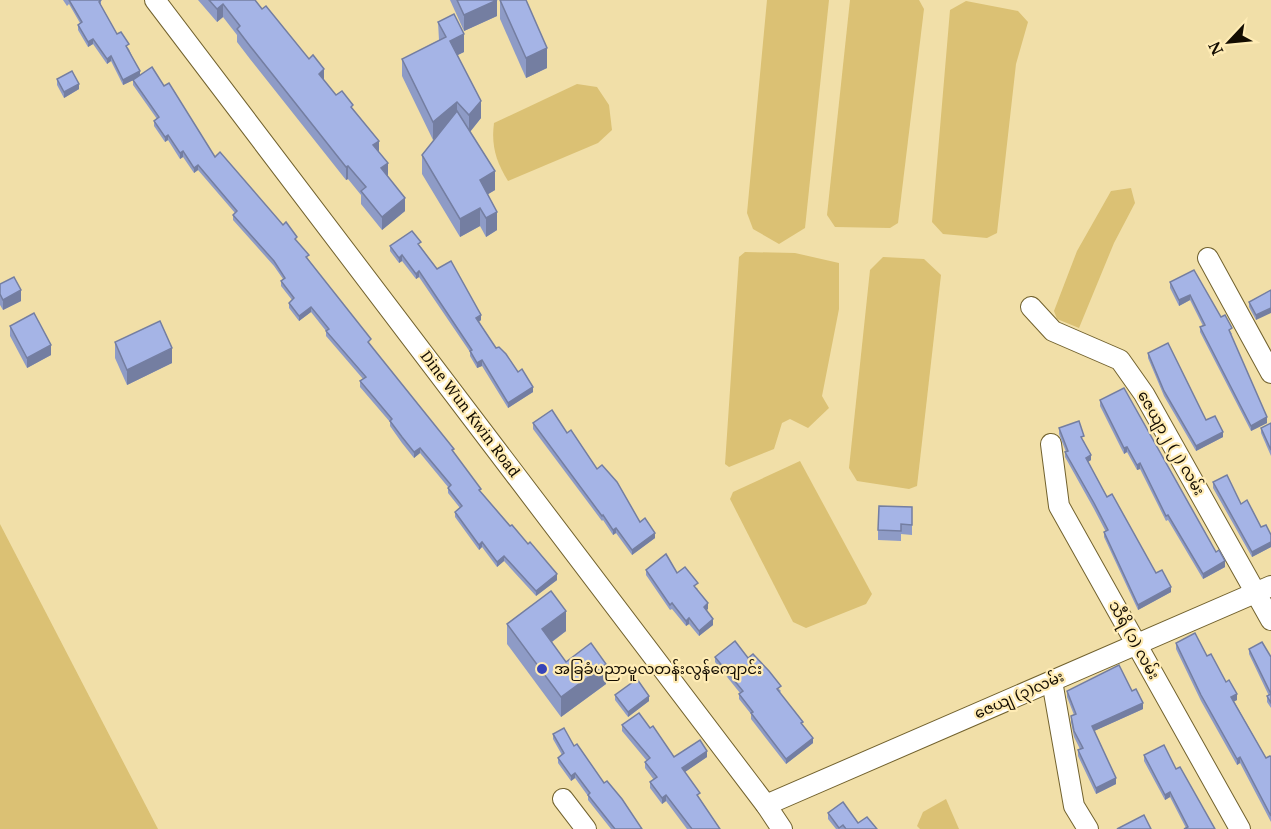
<svg xmlns="http://www.w3.org/2000/svg" width="1271" height="829" font-family="'Noto Serif','Noto Sans Myanmar',serif">
  <style>
    .water { fill: #dbc174 }
    .lines { fill: none; stroke-linecap: round; stroke-linejoin: round }
    .minor-casing { stroke: #72622e; stroke-width: 22 }
    .minor { stroke: #fff; stroke-width: 20 }
    .wall { fill: #8e9bc6 }
    .shaded-wall { fill: #747ea1 }
    .building { fill: #a5b4e6; stroke: #747ea1; stroke-width: 1.5 }
    .poi-dot { fill: #3745b8; stroke: #ffecb5; stroke-width: 2 }
    .labels { text-anchor: middle; stroke-width: 4.5; stroke-linejoin: round; paint-order: stroke }
    .street-label { font-size: 15px; fill: #130c00; stroke: #ffecb5 }
    .poi-label { font-size: 15px; fill: #130c00; stroke: #ffecb5; text-anchor: start }
  </style>
  <rect width="100%" height="100%" fill="#f1dfa8"/>
  <g class="water">
    <polygon points="767,0 829,0 805,228 779,244 753,229 747,213"/>
    <polygon points="850,0 919,0 924,9 898,223 890,228 835,227 827,215"/>
    <polygon points="966,1 1018,11 1028,22 1016,64 997,233 987,238 943,234 932,222 950,10"/>
    <path d="M577,84L597,87L609,105L612,130L598,143L508,181C496,162 491,145 494,123Z"/>
    <polygon points="1131,188 1135,203 1114,243 1079,328 1057,319 1054,311 1077,251 1111,191"/>
    <polygon points="745,252 795,253 839,263 839,309 822,396 829,408 808,428 790,419 782,423 774,449 729,467 725,464 739,257"/>
    <polygon points="883,257 924,259 941,275 917,486 909,489 857,481 849,468 870,270"/>
    <polygon points="800,461 872,594 866,604 806,628 793,622 730,499 733,492"/>
    <polygon points="0,524 158,829 0,829"/>
    <polygon points="946,799 959,829 920,829 917,826 923,812"/>
  </g>
  <g class="lines">
    <defs>
      <g id="minor">
        <polyline points="155,0 766,805 782,829"/>
        <polyline points="1208,258 1271,373"/>
        <polyline points="1031,307 1053,331 1120,360 1144,394 1271,620"/>
        <polyline points="1051,444 1059,506 1240,829"/>
        <polyline points="1052,681 1074,806 1088,829"/>
        <polyline points="563,799 586,829"/>
        <polyline points="766,805 1271,586"/>
      </g>
    </defs>
    <use href="#minor" class="minor-casing"/>
    <use href="#minor" class="minor"/>
  </g>
  <g class="wall">
    <polygon points="63,0 101,0 101,6 117,34 129,49 140,75 164,86 215,157 297,241 309,260 371,345 370,345 454,453 481,492 557,580 536,596 504,561 497,567 482,547 479,550 455,517 455,512 460,508 448,493 448,487 420,453 414,458 402,443 390,426 390,422 360,387 360,381 363,379 326,336 326,331 311,312 299,321 289,308 289,303 292,300 281,286 281,281 283,279 274,266 233,220 233,215 235,213 198,170 194,173 183,157 180,159 168,140 165,142 154,126 154,121 157,119 133,85 133,80 123,85 111,61 107,64 93,44 88,47 78,30 78,25 80,23 69,4 67,6"/>
    <polygon points="198,0 255,0 262,9 336,95 353,109 379,152 388,176 405,211 382,230 361,204 361,195 348,179 346,180 250,59 237,42 237,35 223,17 217,22"/>
    <polygon points="450,0 497,0 497,16 464,31"/>
    <polygon points="500,0 526,0 547,68 526,78 500,19"/>
    <polygon points="438,22 464,52 457,55 481,118 470,132 495,190 488,194 497,230 486,237 480,226 460,237 422,174 422,155 437,136 433,140 402,76 402,59 439,40"/>
    <polygon points="57,79 79,89 64,98 57,85"/>
    <polygon points="390,246 421,247 437,269 481,320 479,322 496,348 518,372 533,392 508,408 482,366 477,368 470,356 470,352 419,277 416,279 402,261 399,263 390,251"/>
    <polygon points="1170,282 1221,317 1232,334 1231,334 1267,423 1251,431 1200,332 1200,327 1203,326 1190,300 1179,306 1170,288"/>
    <polygon points="0,284 21,301 3,310 0,305"/>
    <polygon points="1271,290 1256,320 1249,307 1249,302"/>
    <polygon points="10,326 51,355 27,368 10,336"/>
    <polygon points="115,342 172,363 127,385 115,358"/>
    <polygon points="1148,353 1206,420 1223,437 1196,451 1164,396 1148,358"/>
    <polygon points="1100,400 1216,552 1225,567 1203,579 1168,520 1166,521 1140,469 1137,470 1127,452 1124,454 1100,406"/>
    <polygon points="533,423 567,433 640,522 655,538 632,555 616,533 613,535 603,520 602,521 533,429"/>
    <polygon points="1271,423 1271,456 1261,433 1261,428"/>
    <polygon points="1059,428 1084,441 1091,460 1088,462 1107,497 1156,573 1171,592 1138,610 1104,537 1104,532 1106,532 1094,509 1065,457 1065,452 1066,452 1059,434"/>
    <polygon points="1213,482 1241,504 1261,527 1271,535 1271,547 1252,557 1213,488"/>
    <polygon points="912,507 912,535 901,534 901,541 878,540 878,530"/>
    <polygon points="646,570 677,573 698,589 697,589 708,609 706,610 713,625 699,636 689,624 686,626 672,609 670,610 646,575"/>
    <polygon points="507,624 566,631 552,642 566,662 606,684 561,717 507,644"/>
    <polygon points="1176,643 1207,656 1226,682 1237,700 1234,701 1266,758 1271,757 1271,822 1240,763 1237,765 1201,701 1176,649"/>
    <polygon points="1249,649 1271,657 1271,708 1267,702 1267,696 1269,696 1249,654"/>
    <polygon points="715,657 748,658 781,691 779,693 803,726 813,743 786,764 751,719 751,714 739,699 739,694 740,693 715,662"/>
    <polygon points="1067,691 1132,691 1143,709 1094,731 1116,784 1096,794 1078,756 1078,750 1080,749 1074,737 1071,722 1071,716 1074,715 1067,697"/>
    <polygon points="615,695 649,701 628,717 615,700"/>
    <polygon points="622,725 650,728 674,757 707,757 685,772 700,799 720,829 687,829 666,801 662,804 650,788 650,782 654,780 645,768 645,762 647,761 622,731"/>
    <polygon points="553,734 574,746 642,829 611,829 588,800 588,796 575,778 571,781 558,763 558,758 562,755 553,739"/>
    <polygon points="1144,755 1176,769 1208,817 1186,828 1170,797 1165,800 1144,761"/>
    <polygon points="828,813 858,823 877,829 836,829 828,819"/>
  </g>
  <g class="shaded-wall">
    <polygon points="497,0 497,16 464,31 464,15"/>
    <polygon points="223,4 223,17 217,22 217,9"/>
    <polygon points="464,34 464,52 450,59 450,41"/>
    <polygon points="93,39 93,44 88,47 88,42"/>
    <polygon points="547,48 547,68 526,78 526,58"/>
    <polygon points="111,56 111,61 107,64 107,59"/>
    <polygon points="324,69 324,82 319,74"/>
    <polygon points="140,71 140,77 123,85 123,80"/>
    <polygon points="79,84 79,89 64,98 64,92"/>
    <polygon points="481,101 481,118 469,133 469,115"/>
    <polygon points="457,102 457,120 433,140 433,122"/>
    <polygon points="168,135 168,140 165,142 165,137"/>
    <polygon points="379,141 379,154 373,145"/>
    <polygon points="183,151 183,157 180,159 180,153"/>
    <polygon points="388,163 388,176 381,168"/>
    <polygon points="198,165 198,170 194,173 194,168"/>
    <polygon points="348,166 348,179 346,180 346,167"/>
    <polygon points="495,171 495,190 480,199 480,180"/>
    <polygon points="405,198 405,211 382,230 382,217"/>
    <polygon points="480,208 480,226 460,237 460,219"/>
    <polygon points="497,212 497,230 486,237 486,218"/>
    <polygon points="402,255 402,261 399,263 399,258"/>
    <polygon points="419,271 419,277 416,279 416,274"/>
    <polygon points="21,290 21,301 3,310 3,300"/>
    <polygon points="1190,295 1190,300 1179,306 1179,300"/>
    <polygon points="311,307 311,312 299,321 299,316"/>
    <polygon points="1271,308 1271,313 1256,320 1256,315"/>
    <polygon points="481,315 481,320 476,323 476,318"/>
    <polygon points="51,345 51,355 27,368 27,358"/>
    <polygon points="172,348 172,363 127,385 127,370"/>
    <polygon points="482,360 482,366 477,368 477,363"/>
    <polygon points="533,387 533,392 508,408 508,403"/>
    <polygon points="1267,417 1267,423 1251,431 1251,426"/>
    <polygon points="1223,432 1223,437 1196,451 1196,446"/>
    <polygon points="1127,447 1127,452 1124,454 1124,448"/>
    <polygon points="420,448 420,453 414,458 414,452"/>
    <polygon points="1091,455 1091,460 1086,463 1086,458"/>
    <polygon points="1140,463 1140,469 1137,470 1137,465"/>
    <polygon points="616,528 616,533 613,535 613,530"/>
    <polygon points="655,533 655,538 632,555 632,550"/>
    <polygon points="482,542 482,547 479,550 479,545"/>
    <polygon points="1271,542 1271,547 1252,557 1252,552"/>
    <polygon points="504,556 504,561 497,567 497,562"/>
    <polygon points="1225,561 1225,567 1203,579 1203,574"/>
    <polygon points="557,574 557,580 536,596 536,591"/>
    <polygon points="1171,587 1171,592 1138,610 1138,605"/>
    <polygon points="708,603 708,609 704,612 704,607"/>
    <polygon points="566,611 566,631 542,649 542,629"/>
    <polygon points="689,618 689,624 686,626 686,621"/>
    <polygon points="713,619 713,625 699,636 699,631"/>
    <polygon points="606,664 606,684 561,717 561,697"/>
    <polygon points="1237,694 1237,700 1231,703 1231,697"/>
    <polygon points="649,696 649,701 628,717 628,712"/>
    <polygon points="1143,703 1143,709 1092,732 1092,726"/>
    <polygon points="813,738 813,743 786,764 786,759"/>
    <polygon points="707,751 707,757 682,774 682,768"/>
    <polygon points="1240,757 1240,763 1237,765 1237,759"/>
    <polygon points="575,773 575,778 571,781 571,776"/>
    <polygon points="1116,778 1116,784 1096,794 1096,788"/>
    <polygon points="1170,792 1170,797 1165,800 1165,795"/>
    <polygon points="666,795 666,801 662,804 662,798"/>
  </g>
  <g class="building">
    <polygon points="69,0 101,0 99,2 117,34 121,32 129,44 126,46 140,71 123,80 111,56 107,59 93,39 88,42 78,25 82,22"/>
    <polygon points="209,0 255,0 262,9 266,6 309,59 313,55 324,69 319,74 336,95 342,91 353,105 351,107 379,141 373,145 388,163 381,168 405,198 382,217 361,191 366,187 348,166 346,167 250,46 237,29 240,26 223,4 217,9"/>
    <polygon points="457,0 497,0 464,15"/>
    <polygon points="500,0 526,0 547,48 526,58"/>
    <polygon points="454,14 464,34 450,41 481,101 469,115 457,102 433,122 402,59 446,37 438,22"/>
    <polygon points="152,67 164,86 169,83 215,157 220,152 283,225 286,222 297,237 295,239 309,255 306,257 371,339 368,342 454,449 452,450 481,489 479,490 510,526 512,525 528,544 530,542 557,574 536,591 504,556 497,562 482,542 479,545 455,512 462,506 448,488 451,485 420,448 414,452 402,437 390,421 392,419 360,381 366,377 326,331 329,329 311,307 299,316 289,303 294,298 281,281 285,278 274,261 233,215 237,211 198,165 194,168 183,151 180,153 168,135 165,137 154,121 159,117 133,80"/>
    <polygon points="72,71 79,84 64,92 57,79"/>
    <polygon points="457,111 495,171 480,180 497,212 486,218 480,208 460,219 422,155"/>
    <polygon points="412,231 421,242 418,244 437,269 451,261 481,315 476,318 496,348 499,347 506,354 518,372 522,369 533,387 508,403 482,360 477,363 470,351 472,350 419,271 416,274 402,255 399,258 390,246"/>
    <polygon points="1194,270 1221,317 1225,315 1232,328 1229,330 1267,417 1251,426 1200,327 1205,325 1190,295 1179,300 1170,282"/>
    <polygon points="14,277 21,290 3,300 0,294 0,284"/>
    <polygon points="1271,290 1271,308 1256,315 1249,302"/>
    <polygon points="34,313 51,345 27,358 10,326"/>
    <polygon points="160,321 172,348 127,370 115,342"/>
    <polygon points="1168,343 1206,420 1215,416 1223,432 1196,446 1164,391 1148,353"/>
    <polygon points="1124,388 1216,552 1219,550 1225,561 1203,574 1168,515 1166,516 1140,463 1137,465 1127,447 1124,448 1100,400"/>
    <polygon points="552,410 567,433 571,430 597,469 602,465 617,482 640,522 645,518 655,533 632,550 616,528 613,530 603,515 602,516 533,423"/>
    <polygon points="1079,421 1084,436 1081,437 1091,455 1086,458 1107,497 1112,494 1156,573 1162,570 1171,587 1138,605 1104,532 1108,530 1094,503 1065,452 1068,451 1059,428"/>
    <polygon points="1271,423 1271,450 1261,428"/>
    <polygon points="1227,475 1241,504 1247,500 1261,527 1266,525 1271,535 1271,542 1252,552 1213,482"/>
    <polygon points="879,506 912,507 912,525 901,524 901,531 878,530"/>
    <polygon points="666,554 677,573 685,567 698,583 694,586 708,603 704,607 713,619 699,631 689,618 686,621 672,603 670,605 646,570"/>
    <polygon points="551,591 566,611 542,629 566,662 591,643 606,664 561,697 507,624"/>
    <polygon points="1195,633 1207,656 1211,654 1226,682 1229,680 1237,694 1231,697 1266,758 1270,756 1271,757 1271,816 1240,757 1237,759 1201,695 1176,643"/>
    <polygon points="735,641 748,658 753,654 769,671 781,686 777,689 803,722 801,723 813,738 786,759 751,713 753,712 739,694 743,691 715,657"/>
    <polygon points="1262,642 1271,657 1271,703 1267,696 1271,694 1249,649"/>
    <polygon points="1119,665 1132,691 1136,689 1143,703 1092,726 1116,778 1096,788 1078,750 1083,748 1074,731 1071,716 1076,714 1067,691"/>
    <polygon points="637,679 649,696 628,712 615,695"/>
    <polygon points="639,713 650,728 653,726 674,757 700,740 707,751 682,768 700,793 697,795 720,829 692,829 666,795 662,798 650,782 657,777 645,762 650,758 622,725"/>
    <polygon points="564,728 574,746 577,744 604,783 607,781 622,799 642,829 615,829 588,795 590,793 575,773 571,776 558,758 564,753 553,734"/>
    <polygon points="1164,745 1176,769 1180,767 1215,829 1184,829 1188,827 1170,792 1165,795 1144,755"/>
    <polygon points="843,802 858,823 867,817 877,829 846,829 843,825 839,828 828,813"/>
    <polygon points="1144,815 1151,829 1117,829"/>
  </g>
  <circle class="poi-dot" cx="542" cy="669" r="6"/>
  <g class="labels">
    <g class="street-label">
      <text transform="translate(470 414) rotate(53)" y="5">Dine Wun Kwin Road</text>
      <text transform="translate(1171 443) rotate(60)" y="5">ဇေယျာ၂ (၂) လမ်း</text>
      <text transform="translate(1134 640) rotate(61)" y="5">သီရိ (၁) လမ်း</text>
      <text transform="translate(1019 695) rotate(-24)" y="5">ဇေယျ (၃)လမ်း</text>
    </g>
    <g class="poi-label">
      <text x="554" y="674">အခြခံပညာမူလတန်းလွန်ကျောင်း</text>
    </g>
  </g>
  <g transform="translate(1229 42) rotate(244)" stroke="#ffecb5" stroke-width="4.5" paint-order="stroke">
  <path d="M0-4.5L10 22L0 15L-10 22Z" fill="#130c00"/>
  <text y="-9" font-size="16" font-weight="bold" text-anchor="middle" fill="#130c00">N</text>
  </g>
</svg>
